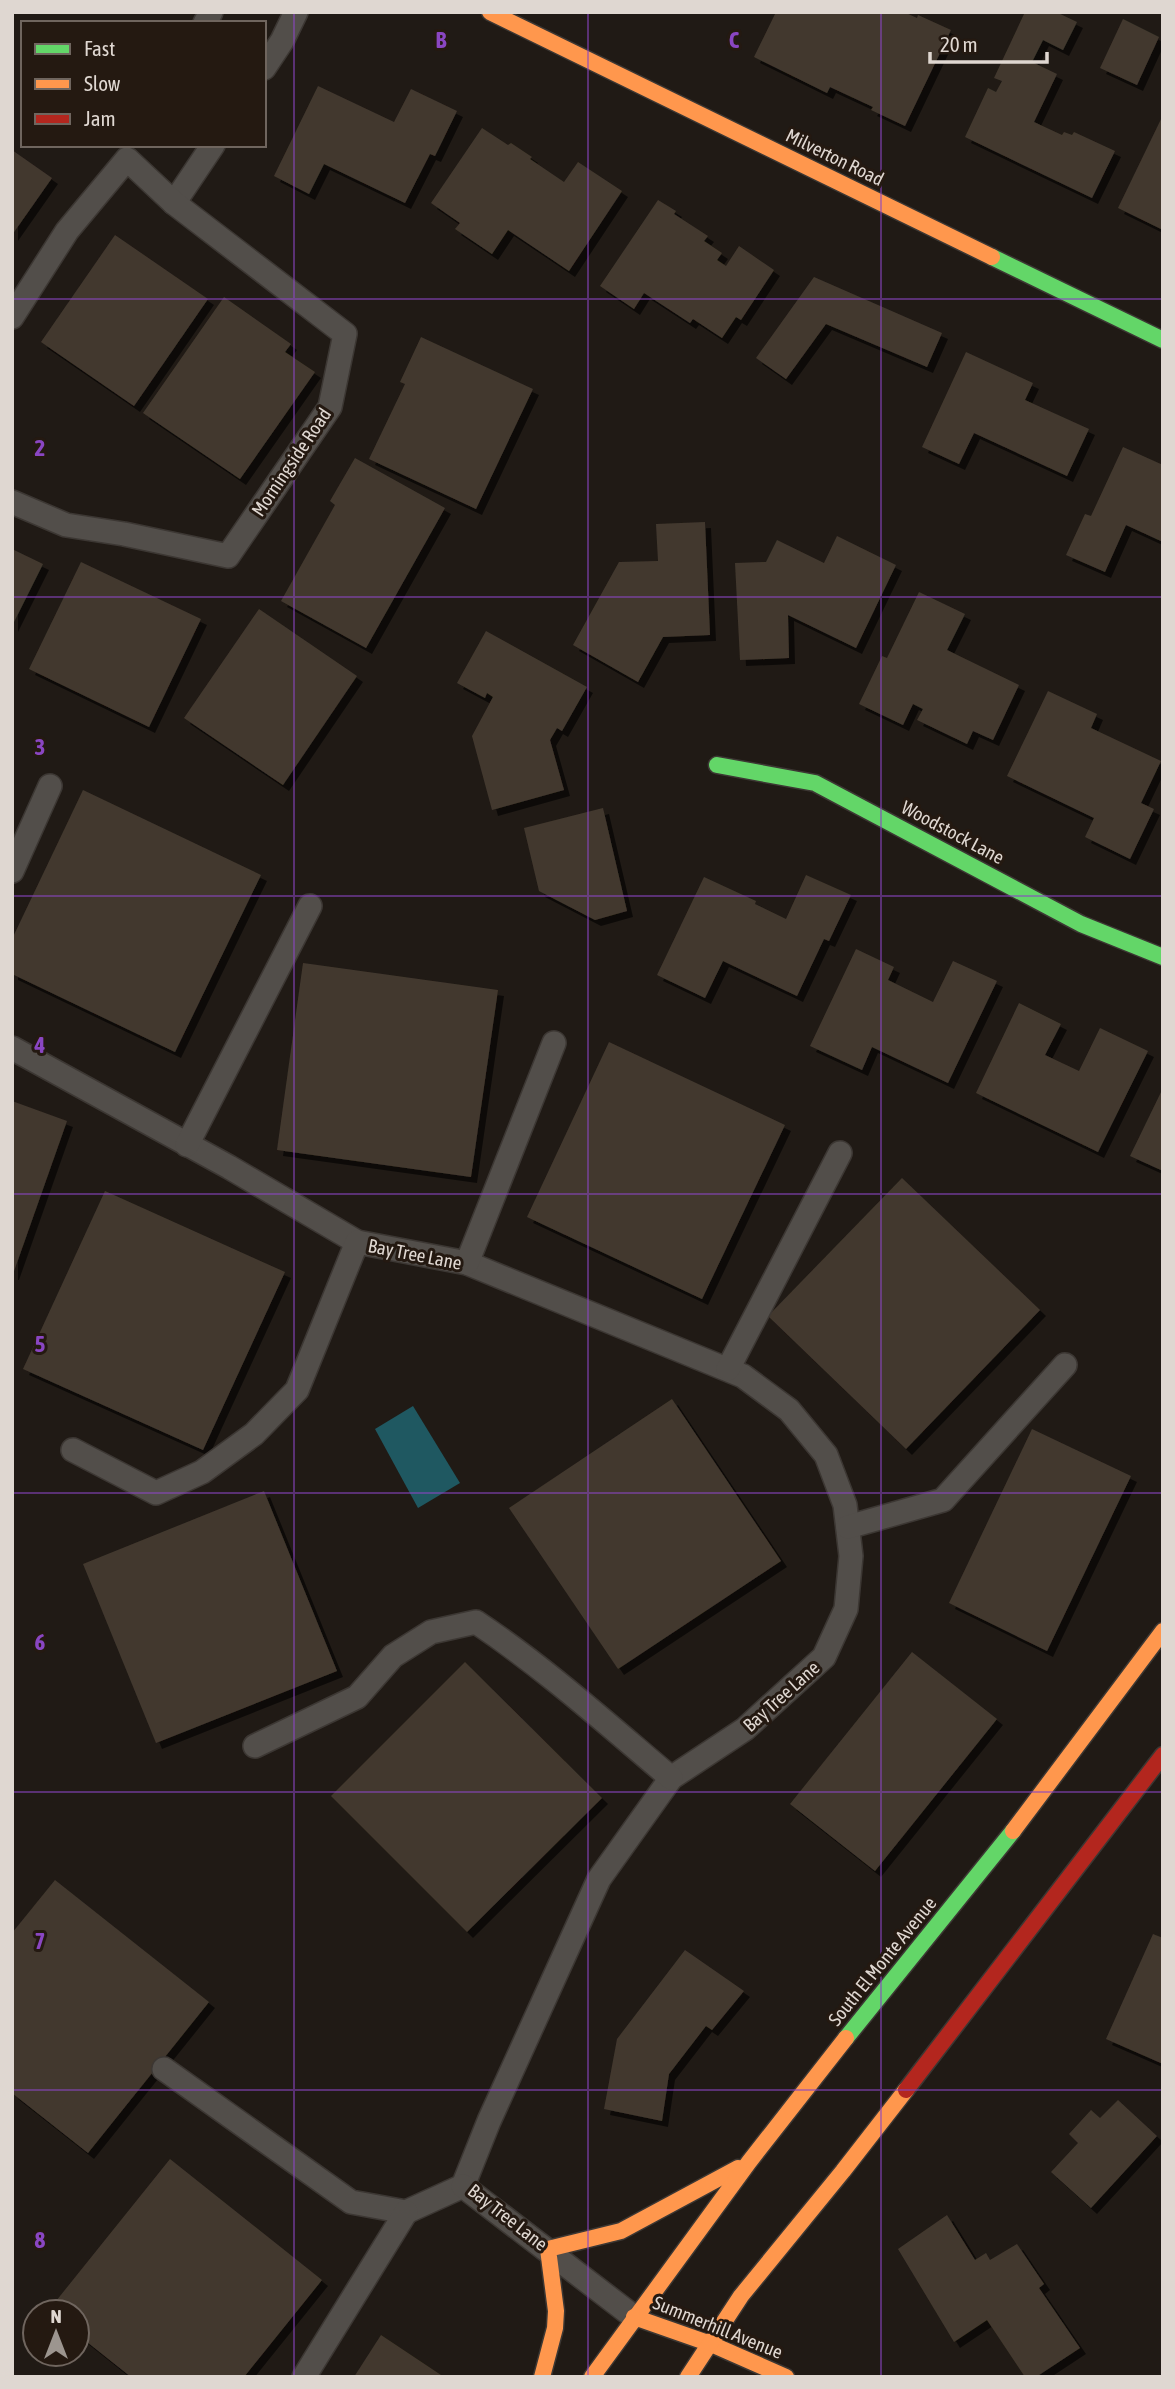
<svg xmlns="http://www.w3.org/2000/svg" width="1175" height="2389" font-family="'Asap Condensed',sans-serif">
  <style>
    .water { fill: #1f5861 }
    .building { fill: #42382e; filter: url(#shadow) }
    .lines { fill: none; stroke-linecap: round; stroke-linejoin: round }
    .lane-casing { stroke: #3c3733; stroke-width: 26 }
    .fast-casing { stroke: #3c3733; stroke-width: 19 }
    .slow-casing { stroke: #3c3733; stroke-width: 19 }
    .jam-casing { stroke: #3c3733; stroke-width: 19 }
    .lane { stroke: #524e4a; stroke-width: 23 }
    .fast { stroke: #63d668; stroke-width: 16 }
    .slow { stroke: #ff974d; stroke-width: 16 }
    .jam { stroke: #b3261e; stroke-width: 16 }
    .grid { fill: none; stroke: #8a46c2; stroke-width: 2; stroke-opacity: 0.55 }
    .labels { text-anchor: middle; stroke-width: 6; stroke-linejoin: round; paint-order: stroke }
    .street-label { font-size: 19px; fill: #dfd7d1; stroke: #241911 }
    .grid-label { font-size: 23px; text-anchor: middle; font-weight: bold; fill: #8a46c2; stroke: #241911; stroke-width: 6; stroke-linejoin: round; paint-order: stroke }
  </style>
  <defs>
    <filter id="shadow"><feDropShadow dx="6" dy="6" stdDeviation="0" flood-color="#0009"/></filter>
  </defs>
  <rect width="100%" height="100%" fill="#201a15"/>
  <polygon class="water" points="413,1406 460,1483 418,1508 375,1429"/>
  <g class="building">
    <polygon points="776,12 904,12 917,18 918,15 951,30 905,126 871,110 873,107 830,87 827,93 754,57"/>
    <polygon points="1025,12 1056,12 1077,22 1063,50 1043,40 1032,62 1057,74 1034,122 1062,135 1064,132 1072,135 1074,132 1115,151 1092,198 965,137 988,88 996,92 1002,81 994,78"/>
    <polygon points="1123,19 1159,37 1137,85 1100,68"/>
    <polygon points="318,86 394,122 411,89 457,111 435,156 430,154 405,203 324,164 309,194 274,176"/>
    <polygon points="1163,115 1163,230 1118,208"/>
    <polygon points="482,128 508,145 511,143 532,157 530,159 564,182 578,162 622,191 569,271 508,230 492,254 455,229 460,223 431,203"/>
    <polygon points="12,150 52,178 12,235"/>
    <polygon points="658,200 676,211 674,214 708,236 704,241 722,253 717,260 726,266 739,246 774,270 741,320 736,317 722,338 693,319 690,323 644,293 634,309 600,286"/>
    <polygon points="115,235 208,299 134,406 41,342"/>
    <polygon points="814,277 942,333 927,367 826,324 786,379 756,358"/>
    <polygon points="224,297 291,344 285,352 315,372 240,479 143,413"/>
    <polygon points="421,337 533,389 476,509 369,459 405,384 400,382"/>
    <polygon points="966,352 1033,383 1025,400 1089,429 1067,476 974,433 959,464 922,447"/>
    <polygon points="1123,447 1163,465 1163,542 1126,525 1105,572 1066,555 1085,514 1091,516"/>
    <polygon points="355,458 445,508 366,648 281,601 335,505 330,501"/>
    <polygon points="705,522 710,635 663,637 638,682 573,645 619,562 658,561 656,524"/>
    <polygon points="837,536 896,565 856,648 788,615 789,658 740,660 735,563 766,562 777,540 824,563"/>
    <polygon points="12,549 43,564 12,626"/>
    <polygon points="81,562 201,619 149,727 29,669"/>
    <polygon points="919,592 965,614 947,650 1019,685 993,740 973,731 967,744 917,720 923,709 913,704 903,725 859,704 882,656 887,658"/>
    <polygon points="259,609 357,676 283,785 184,718"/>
    <polygon points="486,631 587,687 562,731 557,728 550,740 564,790 492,810 472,736 493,697 487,693 485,698 457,683"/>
    <polygon points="1048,691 1097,714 1091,728 1161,761 1141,803 1154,809 1130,859 1085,837 1094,818 1007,776"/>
    <polygon points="83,790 261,875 175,1052 12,974 12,939"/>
    <polygon points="603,808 627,911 595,920 539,891 524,828"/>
    <polygon points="806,875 851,895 829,941 824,939 797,996 723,961 705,998 657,975 704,877 756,901 755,904 786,919"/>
    <polygon points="856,949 894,967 888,980 933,1002 953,961 997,981 948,1083 872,1047 862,1070 810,1046"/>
    <polygon points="303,963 498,990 471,1177 277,1150"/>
    <polygon points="1019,1003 1061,1024 1045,1055 1079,1071 1100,1028 1148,1051 1098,1152 976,1093"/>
    <polygon points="609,1042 785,1125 702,1299 527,1217"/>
    <polygon points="1163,1088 1163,1171 1130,1156"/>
    <polygon points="12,1101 67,1121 13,1274 12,1274"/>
    <polygon points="902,1178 1040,1310 906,1449 768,1316"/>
    <polygon points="105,1191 285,1272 203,1450 23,1369"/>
    <polygon points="672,1399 781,1561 618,1669 509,1508"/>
    <polygon points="1032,1429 1131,1476 1047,1651 949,1603"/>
    <polygon points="264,1491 337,1671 156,1743 83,1564"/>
    <polygon points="912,1652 997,1719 875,1871 790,1804"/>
    <polygon points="465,1662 602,1798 467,1932 331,1796"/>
    <polygon points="55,1880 209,2002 88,2153 12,2093 12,1933"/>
    <polygon points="1153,1934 1163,1938 1163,2064 1106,2039"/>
    <polygon points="685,1950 744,1991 712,2030 706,2026 669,2074 662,2121 604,2109 617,2039"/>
    <polygon points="1118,2100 1157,2136 1091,2208 1051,2172 1078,2143 1069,2134 1091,2110 1100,2118"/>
    <polygon points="170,2159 322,2280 244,2377 131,2377 77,2334 77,2312 48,2311"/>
    <polygon points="947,2215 975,2260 986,2253 990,2260 1017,2244 1044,2284 1039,2288 1080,2348 1036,2377 1025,2377 987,2320 954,2342 898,2249"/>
    <polygon points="381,2335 444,2377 354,2377"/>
  </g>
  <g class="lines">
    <defs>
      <g id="lane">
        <polyline points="205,23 211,12"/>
        <polyline points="264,68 282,41 296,12"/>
        <polyline points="174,203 213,145"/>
        <polyline points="12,317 67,231 127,159 174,203 345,334 330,407 228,556 124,534 66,525 12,502"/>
        <polyline points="12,871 50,786"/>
        <polyline points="12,1048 229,1167 357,1242 467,1263 743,1376 789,1410 826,1455 845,1505 851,1556 846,1609 824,1657 745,1729 671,1778 599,1879 489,2121 463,2186"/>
        <polyline points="187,1145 310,906"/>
        <polyline points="467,1263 554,1043"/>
        <polyline points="728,1369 840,1153"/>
        <polyline points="73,1450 156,1493 202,1472 254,1434 297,1390 357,1242"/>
        <polyline points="848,1527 943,1500 1065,1365"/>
        <path d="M255,1746L357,1697L393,1656L431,1632L476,1622C545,1668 607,1724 671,1778"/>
        <polyline points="164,2069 351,2202 406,2212 463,2186"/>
        <polyline points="463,2186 634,2317"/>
        <polyline points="304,2377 406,2212"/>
      </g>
      <g id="fast">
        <polyline points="992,257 1163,340"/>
        <polyline points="717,765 815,783 1081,924 1163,957"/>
        <polyline points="846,2038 1013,1831"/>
      </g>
      <g id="slow">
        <polyline points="490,12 992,257"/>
        <polyline points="1013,1831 1163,1631"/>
        <polyline points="634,2317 711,2344 786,2377"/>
        <polyline points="542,2377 555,2328 556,2311 548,2249 621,2231 738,2168"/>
        <polyline points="592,2377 749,2162 846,2038"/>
        <polyline points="688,2377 741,2296 843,2171 906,2090"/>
      </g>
      <polyline id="jam" points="906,2090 1163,1755"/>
    </defs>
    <use href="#lane" class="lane-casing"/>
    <use href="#fast" class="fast-casing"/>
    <use href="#slow" class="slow-casing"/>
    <use href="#jam" class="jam-casing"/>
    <use href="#lane" class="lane"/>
    <use href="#fast" class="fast"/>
    <use href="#slow" class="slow"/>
    <use href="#jam" class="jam"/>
  </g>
  <path class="grid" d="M294,12V2377M588,12V2377M881,12V2377M12,299H1163M12,597H1163M12,896H1163M12,1194H1163M12,1493H1163M12,1792H1163M12,2090H1163"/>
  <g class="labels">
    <g class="street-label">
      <text transform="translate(835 157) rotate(26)" y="7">Milverton Road</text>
      <text transform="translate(291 462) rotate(-56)" y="7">Morningside Road</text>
      <text transform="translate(953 832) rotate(28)" y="7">Woodstock Lane</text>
      <text transform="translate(415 1254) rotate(11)" y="7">Bay Tree Lane</text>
      <text transform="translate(781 1696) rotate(-42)" y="7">Bay Tree Lane</text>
      <text transform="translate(882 1961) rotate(-51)" y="7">South El Monte Avenue</text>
      <text transform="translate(508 2217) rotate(38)" y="7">Bay Tree Lane</text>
      <text transform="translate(718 2327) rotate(22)" y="7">Summerhill Avenue</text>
    </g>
  </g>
  <g class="grid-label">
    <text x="441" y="48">B</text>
    <text x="734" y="48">C</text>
    <text x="40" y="456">2</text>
    <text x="40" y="755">3</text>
    <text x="40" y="1053">4</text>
    <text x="40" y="1352">5</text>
    <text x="40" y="1650">6</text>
    <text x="40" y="1949">7</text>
    <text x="40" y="2248">8</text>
  </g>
  <rect width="1175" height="2389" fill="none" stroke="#dfd7d1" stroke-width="28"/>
  <rect x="21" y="21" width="245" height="126" fill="#241911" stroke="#6f655e" stroke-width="2"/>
  <rect x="35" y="44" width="35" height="10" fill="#63d668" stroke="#6f655e" stroke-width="2"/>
  <text x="84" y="56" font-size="21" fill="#dfd7d1">Fast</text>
  <rect x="35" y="79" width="35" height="10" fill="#ff974d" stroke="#6f655e" stroke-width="2"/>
  <text x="84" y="91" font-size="21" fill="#dfd7d1">Slow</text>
  <rect x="35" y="114" width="35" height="10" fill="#b3261e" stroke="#6f655e" stroke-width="2"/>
  <text x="84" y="126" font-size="21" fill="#dfd7d1">Jam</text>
  <g transform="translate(56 2333)"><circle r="33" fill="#241911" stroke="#6f655e" stroke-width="2"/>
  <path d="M0-5L12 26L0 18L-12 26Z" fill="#9c958f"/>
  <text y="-10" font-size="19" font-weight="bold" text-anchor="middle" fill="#dfd7d1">N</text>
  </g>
  <path d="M930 52v10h117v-10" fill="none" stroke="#dfd7d1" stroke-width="3.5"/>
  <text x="940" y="52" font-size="21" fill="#dfd7d1" stroke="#241911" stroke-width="5" paint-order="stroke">20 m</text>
</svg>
